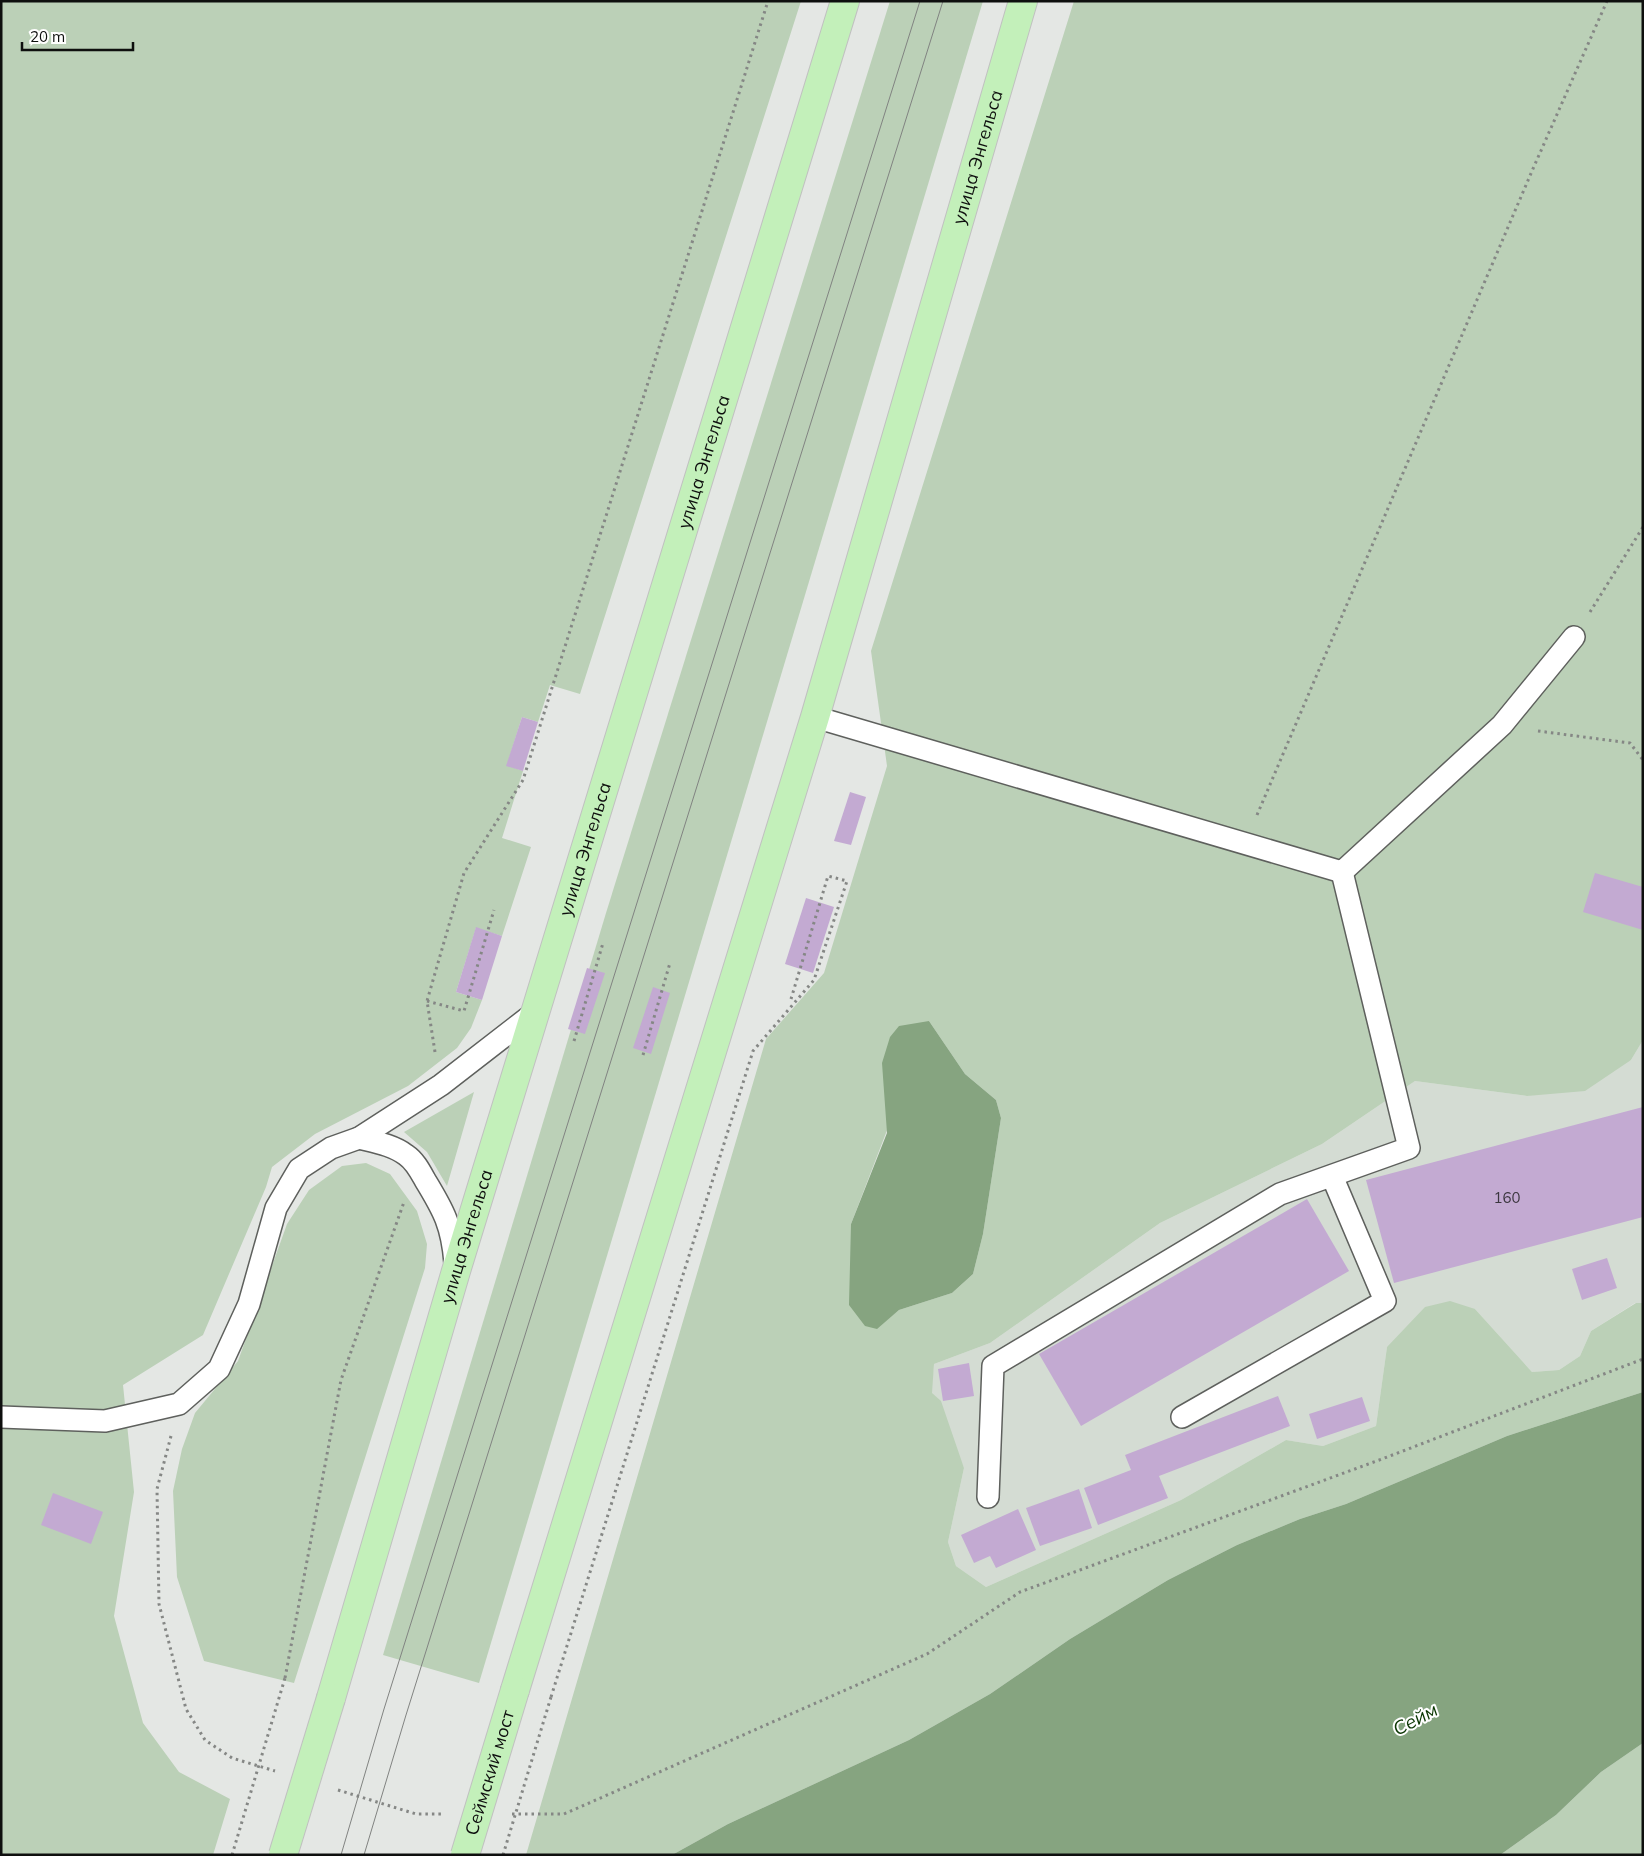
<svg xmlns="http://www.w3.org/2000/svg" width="1644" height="1856" font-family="Mulish,sans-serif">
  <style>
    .built { fill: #d4dcd3 }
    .green { fill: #bbd0b7; fill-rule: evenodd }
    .water { fill: #86a480 }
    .building { fill: #c3aad2 }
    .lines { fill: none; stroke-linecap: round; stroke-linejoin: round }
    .lane-casing { stroke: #5e605d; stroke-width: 24 }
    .primary-casing { stroke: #c0c1c0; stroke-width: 30 }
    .path { stroke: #858785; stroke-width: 3; stroke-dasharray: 2.5 4; stroke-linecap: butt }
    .lane { stroke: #fff; stroke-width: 21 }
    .primary { stroke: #c3f0ba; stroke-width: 28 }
    .tram { stroke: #818381; stroke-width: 1 }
    .primary-bridge-casing { stroke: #c0c1c0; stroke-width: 30; stroke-linecap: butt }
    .path-bridge { stroke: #858785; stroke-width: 3; stroke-dasharray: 2.5 4; stroke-linecap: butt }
    .primary-bridge { stroke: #c3f0ba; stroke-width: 28 }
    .labels { text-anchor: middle; stroke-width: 4; stroke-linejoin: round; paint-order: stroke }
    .number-label { font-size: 15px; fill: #3b363f }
    .street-label { font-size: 18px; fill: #0e0f0e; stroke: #fff }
    .water-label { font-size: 19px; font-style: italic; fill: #0c3703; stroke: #fff }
  </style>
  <rect width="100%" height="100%" fill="#e4e7e4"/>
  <polygon class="built" points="1643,1040 1643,1303 1635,1303 1591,1331 1580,1356 1559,1370 1532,1372 1475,1309 1387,1347 1376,1426 1323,1446 1286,1440 1181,1500 986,1587 956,1566 948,1542 964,1468 931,1393 934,1364 990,1343 1160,1223 1322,1144 1415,1081 1527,1096 1631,1060"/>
  <g class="green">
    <polygon points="1,1 801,1 580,694 550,685 538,722 522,717 507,765 523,771 502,838 531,847 502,936 476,928 456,992 482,1000 471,1028 457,1048 408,1086 315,1134 272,1167 266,1187 203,1335 123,1385 134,1492 114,1616 143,1723 179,1772 230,1799 213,1855 1,1855"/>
    <polygon points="890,1 983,1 479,1683 383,1655 606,913"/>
    <path d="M1074,1H1643V1040L1631,1060L1585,1091L1527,1096L1415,1081L1322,1144L1160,1223L990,1343L934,1364L932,1393L941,1401L964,1468L948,1542L956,1566L986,1587L1181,1500L1286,1440L1323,1446L1376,1426L1387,1347L1425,1307L1450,1301L1475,1309L1532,1372L1559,1370L1580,1356L1591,1331L1636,1303H1643V1392L1507,1436L1346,1504L1300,1519L1237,1545L1168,1580L1070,1639L990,1694L909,1740L728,1824L672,1855H526L766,1039L824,973L887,766L871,651ZM929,1021L965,1074L996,1100L1001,1118L983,1234L973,1274L952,1293L899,1310L877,1328L851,1224Z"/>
    <polygon points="474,1092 447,1186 427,1152 404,1132"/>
    <polygon points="366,1163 390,1174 417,1211 427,1244 425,1268 294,1683 204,1661 177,1577 173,1491 182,1449 195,1413 238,1361 287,1224 309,1190 342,1166"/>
    <polygon points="1643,1743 1643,1855 1500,1855 1556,1815 1601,1772"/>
  </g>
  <g class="water">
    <polygon points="929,1021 965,1074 996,1100 1001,1118 983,1234 973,1274 952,1293 899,1310 877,1329 865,1326 849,1305 851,1224 887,1133 882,1063 890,1037 899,1026"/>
    <polygon points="1643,1392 1643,1743 1601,1772 1556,1815 1500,1855 672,1855 728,1824 909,1740 990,1694 1070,1639 1168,1580 1237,1545 1300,1519 1346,1504 1507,1436"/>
  </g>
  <g class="building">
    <polygon points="522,717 538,722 523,771 506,766"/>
    <polygon points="850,792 866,797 851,845 834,841"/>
    <polygon points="1595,873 1643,887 1643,930 1583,912"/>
    <polygon points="806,898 834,907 813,973 785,964"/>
    <polygon points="476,927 502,936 482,1000 456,992"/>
    <polygon points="587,968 605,973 585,1034 568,1029"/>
    <polygon points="653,987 670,993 651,1054 633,1048"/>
    <polygon points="1643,1107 1643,1217 1394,1283 1366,1180"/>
    <polygon points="1307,1199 1349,1271 1081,1426 1039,1354"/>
    <polygon points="1607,1258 1617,1288 1582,1300 1572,1269"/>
    <polygon points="969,1363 974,1396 943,1401 938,1369"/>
    <polygon points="1278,1396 1290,1426 1159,1476 1168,1498 1098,1525 1084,1488 1131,1470 1125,1455"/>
    <polygon points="1362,1397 1370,1421 1317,1439 1309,1414"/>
    <polygon points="1079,1489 1092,1528 1040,1546 1026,1508"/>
    <polygon points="53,1493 103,1512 91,1544 41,1525"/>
    <polygon points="1018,1509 1036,1550 996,1568 990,1556 974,1563 961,1535"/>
  </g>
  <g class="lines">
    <defs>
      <g id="lane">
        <polyline points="815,717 1342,872 1502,725 1574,637"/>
        <path d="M359,1138C375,1142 393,1145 406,1155C415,1161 420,1171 425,1180C444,1211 452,1226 455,1263"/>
        <polyline points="1,1417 105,1421 179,1404 219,1369 249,1304 276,1208 299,1169 331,1148 359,1138 441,1085 534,1013"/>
        <polyline points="1182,1417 1385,1301 1332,1176"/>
        <polyline points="988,1497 993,1366 1280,1194 1409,1148 1342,872"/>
      </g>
      <g id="primary">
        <path id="s1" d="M515,1690L815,717L1023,1"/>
        <path id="s2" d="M331,1698L456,1271L845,1"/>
      </g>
    </defs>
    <use href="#lane" class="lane-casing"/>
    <use href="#primary" class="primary-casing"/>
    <g class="path">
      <polyline points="1590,612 1643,527"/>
      <polyline points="1538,731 1630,743 1643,760"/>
      <polyline points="1257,815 1532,171 1607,1"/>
      <polyline points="427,1001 464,1011 494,910"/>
      <polyline points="574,1041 603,943"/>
      <polyline points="435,1052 427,1001 464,873 523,780 768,1"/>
      <polyline points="643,1055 670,963"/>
      <polyline points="171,1436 157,1489 159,1604 186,1709 205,1740 232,1758 275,1771"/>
      <polyline points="285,1678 341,1380 404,1202"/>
      <polyline points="551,1697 753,1051 814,980 847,881 828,876 791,999"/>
      <polyline points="338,1790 416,1814 443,1814"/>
      <polyline points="512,1814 564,1814 927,1654 1020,1592 1382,1459 1643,1359"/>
    </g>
    <use href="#lane" class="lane"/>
    <use href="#primary" class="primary"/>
    <g class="tram">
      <polyline points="341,1855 384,1709 920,1"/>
      <polyline points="364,1855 406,1715 943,1"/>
    </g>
    <defs>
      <g id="primary-bridge">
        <polyline points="283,1855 331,1698"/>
        <path id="s3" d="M465,1855L515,1690"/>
      </g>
    </defs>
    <use href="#primary-bridge" class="primary-bridge-casing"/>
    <g class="path-bridge">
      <polyline points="232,1855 285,1678"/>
      <polyline points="503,1855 551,1697"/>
    </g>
    <use href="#primary-bridge" class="primary-bridge"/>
  </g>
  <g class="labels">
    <g class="number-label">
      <text x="1507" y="1203">160</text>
    </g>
    <g class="street-label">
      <text dy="6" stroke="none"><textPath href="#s1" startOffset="1601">улица Энгельса</textPath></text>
      <text dy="6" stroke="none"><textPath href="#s2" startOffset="1291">улица Энгельса</textPath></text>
      <text dy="6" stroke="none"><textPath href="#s2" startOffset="886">улица Энгельса</textPath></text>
      <text dy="6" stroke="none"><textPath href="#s2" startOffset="481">улица Энгельса</textPath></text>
      <text dy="6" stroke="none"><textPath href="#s3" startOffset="86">Сеймский мост</textPath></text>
    </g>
    <g class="water-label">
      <text transform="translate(1415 1719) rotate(-28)" y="7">Сейм</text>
    </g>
  </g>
  <rect width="1644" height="1856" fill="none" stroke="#0e0f0e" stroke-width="5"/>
  <path d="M22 42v8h111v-8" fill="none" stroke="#0e0f0e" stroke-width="2.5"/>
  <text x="30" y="42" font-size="15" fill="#0e0f0e" stroke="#ffffff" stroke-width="4" paint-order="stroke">20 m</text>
</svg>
